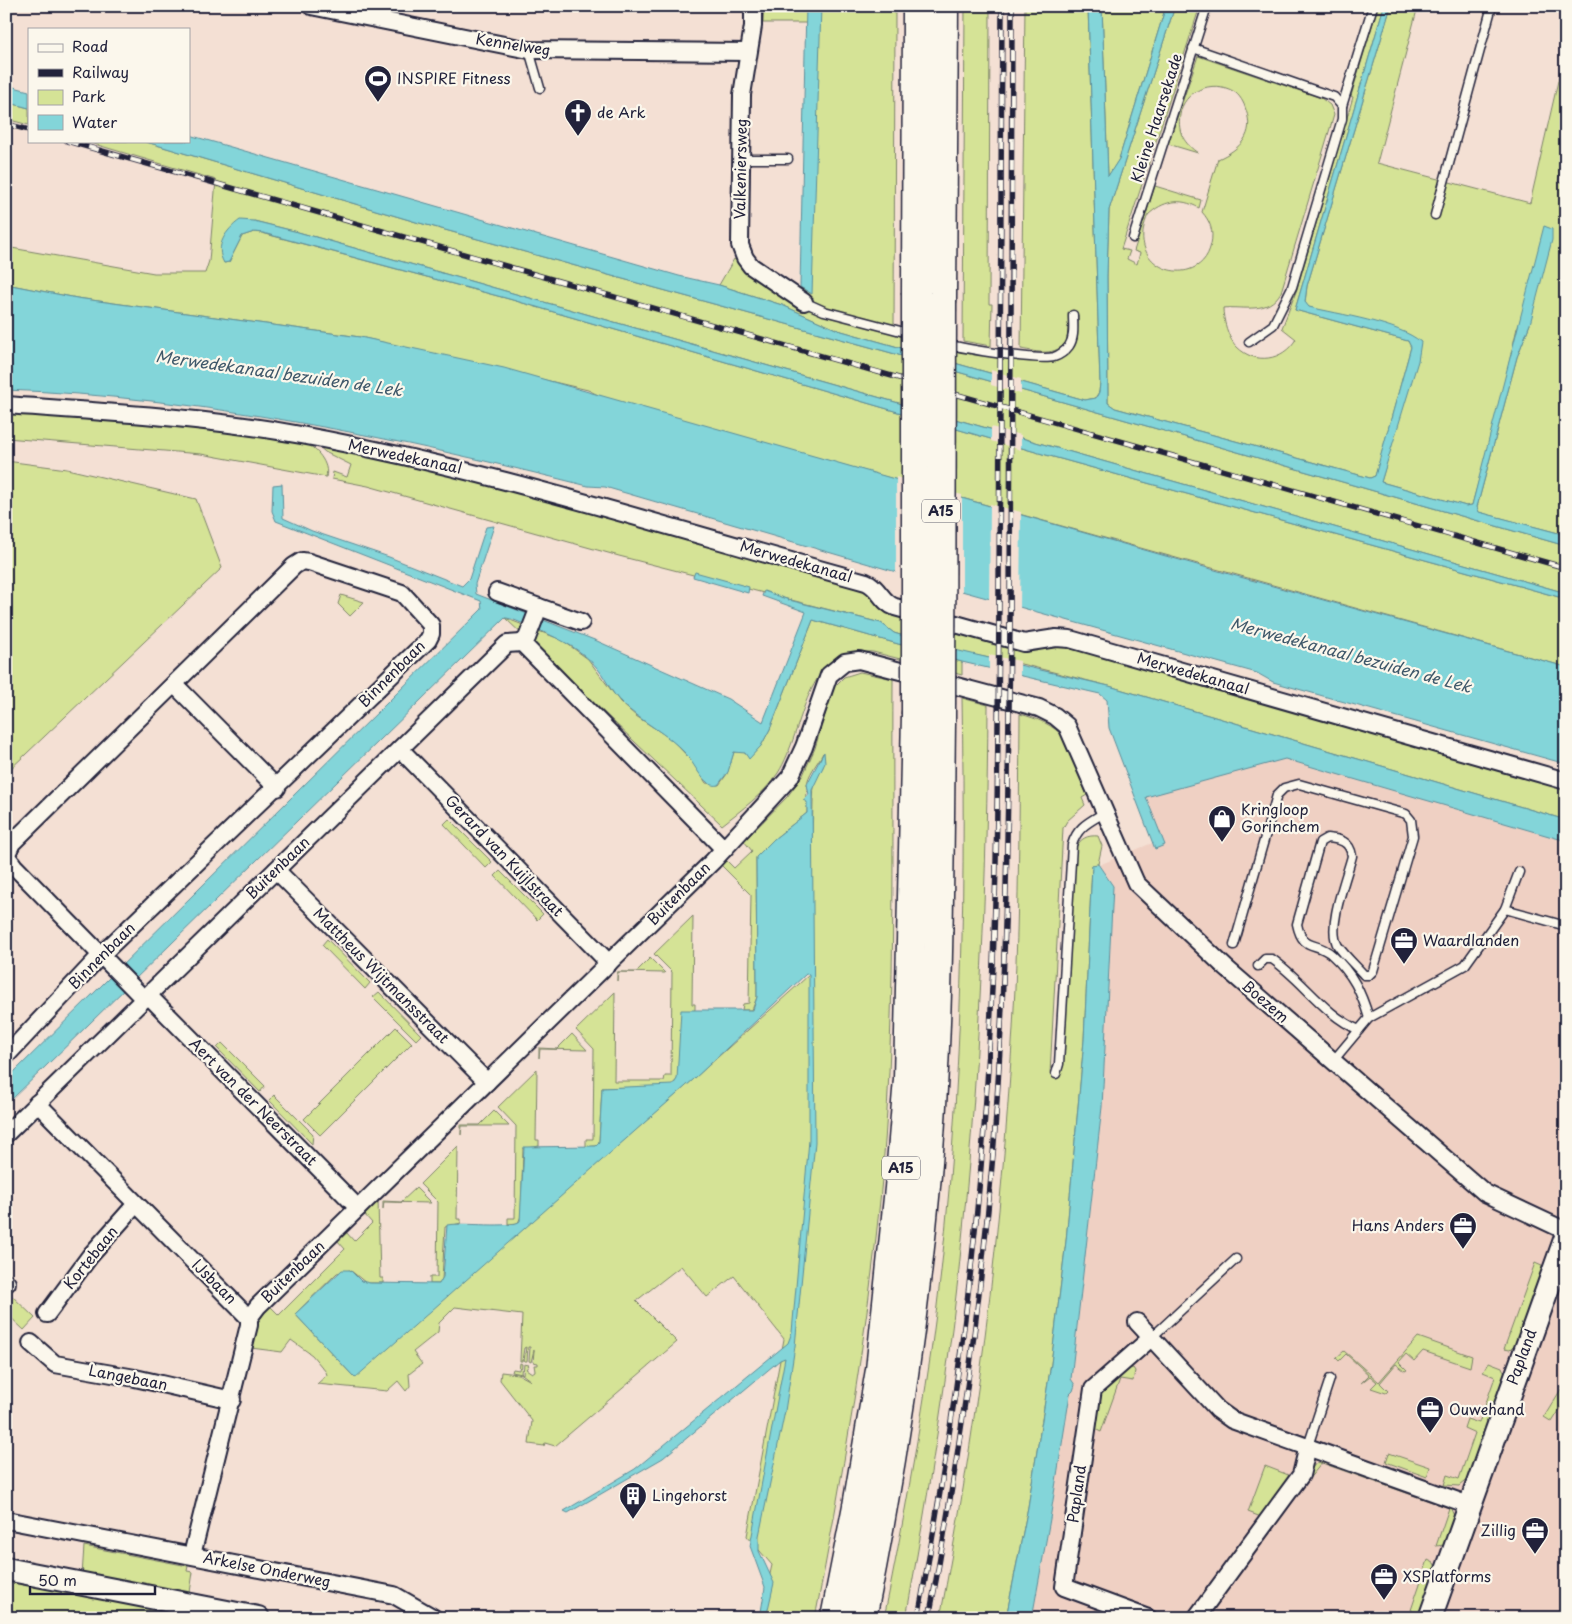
<svg xmlns="http://www.w3.org/2000/svg" width="1572" height="1624" font-family="'Playpen Sans',sans-serif">
  <style>
    .built { fill: #efd0c3 }
    .green { fill: #d5e396; stroke: #7c8268 }
    .water { fill: #83d5d9; stroke: #5c8d9a }
    .pier { fill: #f4e0d4 }
    .lines { fill: none; stroke-linecap: round; stroke-linejoin: round }
    .lane-casing { stroke: #22223b; stroke-width: 11 }
    .street-casing { stroke: #22223b; stroke-width: 20 }
    .secondary-casing { stroke: #22223b; stroke-width: 26 }
    .highway-casing { stroke: #22223b; stroke-width: 31 }
    .lane { stroke: #fbf7ec; stroke-width: 8 }
    .street { stroke: #fbf7ec; stroke-width: 16 }
    .secondary { stroke: #fbf7ec; stroke-width: 22 }
    .highway { stroke: #fbf7ec; stroke-width: 28 }
    .rail-casing { stroke: #22223b; stroke-width: 5.5 }
    .rail { stroke: #fbf7ec; stroke-width: 4; stroke-dasharray: 11; stroke-linecap: butt }
    .highway-bridge-casing { stroke: #22223b; stroke-width: 31; stroke-linecap: butt }
    .highway-bridge { stroke: #fbf7ec; stroke-width: 28 }
    .labels { text-anchor: middle; stroke-width: 4.5; stroke-linejoin: round; paint-order: stroke }
    .shield { fill: #fbf7ec; stroke: #636270; stroke-width: 1 }
    .shield-label { font-size: 14px; font-weight: bold; fill: #22223b }
    .street-label { font-size: 15px; fill: #22223b; stroke: #fbf7ec }
    .poi-label { font-size: 15px; fill: #22223b; stroke: #fbf7ec; text-anchor: start }
    .water-label { font-size: 16px; font-style: italic; fill: #3f586a; stroke: #fbf7ec }
  </style>
  <rect width="100%" height="100%" fill="#f4e0d4"/>
  <filter id="ink" filterUnits="userSpaceOnUse"><feTurbulence type="fractalNoise" baseFrequency=".02" numOctaves="2"/><feDisplacementMap in="SourceGraphic" scale="10" xChannelSelector="R" yChannelSelector="G"/><feConvolveMatrix kernelMatrix="1 2 1 2 8 2 1 2 1" color-interpolation-filters="sRGB"/></filter>
  <g filter="url(#ink)">
    <polygon class="built" points="1282,748 1566,831 1566,1618 1032,1618 1050,1519 1070,1394 1073,1391 1075,1385 1071,1380 1102,1107 1113,886 1099,865 1157,841 1136,791"/>
    <g class="green">
      <path d="M764,6H895L894,334L964,352L1045,362C1075,358 1078,342 1078,315H1069L1067,341C1055,357 1038,352 1021,349L1025,6H1088L1100,383L1099,392L1095,398L1085,400L838,330L782,305L719,285L734,259L801,304L812,23H763Z"/>
      <polygon points="965,6 990,6 989,304 992,304 991,346 963,341"/>
      <polygon points="1102,6 1166,6 1119,159 1108,177"/>
      <path d="M1175,6H1200L1121,249L1130,251L1127,259L1137,264L1140,253L1134,251L1155,186L1201,200L1199,208C1180,197 1163,201 1148,215C1122,271 1201,293 1211,244C1214,231 1210,221 1202,212L1218,159C1240,149 1255,135 1246,110C1244,103 1240,95 1233,91C1212,79 1183,91 1180,115C1177,133 1185,144 1198,153L1168,144L1198,56L1321,98L1330,105L1334,115L1281,292C1268,315 1244,306 1223,308C1223,319 1228,339 1237,347C1255,365 1283,361 1296,339L1282,328L1297,289L1353,97L1351,96L1378,6H1384L1295,310L1408,341L1411,347L1377,470L1375,476L1370,478L1115,408L1108,403L1107,276L1109,210Z"/>
      <polygon points="1391,6 1418,6 1377,163 1530,203 1566,46 1566,152 1558,182 1566,185 1566,535 1478,512 1477,507 1517,357 1530,324 1517,328 1499,407 1472,505 1466,506 1381,482 1420,342 1384,325 1308,307 1305,302 1307,286"/>
      <polygon points="6,102 29,108 29,125 6,119"/>
      <polygon points="84,141 143,141 416,222 888,352 1566,546 1566,593 298,232 254,221 221,251 224,263 229,262 242,236 254,232 262,233 509,299 1039,453 1566,599 1566,667 604,398 588,390 360,337 77,298 6,284 6,247 154,273 205,273 209,261 216,180"/>
      <path d="M6,408C84,415 161,419 238,432C259,435 283,436 303,442C316,447 330,464 326,477L201,454L6,438Z"/>
      <polygon points="317,445 481,481 869,587 893,612 1068,643 1566,787 1566,820 1109,686 1021,664 958,652 894,633 881,623 619,556 368,486 332,479 333,472 347,477 351,465 325,452"/>
      <polygon points="6,461 67,469 196,499 222,568 6,773"/>
      <polygon points="341,595 364,602 350,616 338,604"/>
      <path d="M505,618L562,640L588,659L620,702L636,716L671,739L693,762L706,783L719,785L727,774L734,752H743L750,757L761,746L770,729L813,620L962,662V675L873,652C802,646 806,729 778,773C764,794 741,810 722,825Z"/>
      <path d="M860,672L893,679C892,852 897,1028 880,1201C866,1341 842,1480 815,1618H760L772,1565L747,1536L784,1339L734,1276L707,1297L681,1266L636,1301L677,1342L555,1446L545,1443L544,1446L529,1444L532,1421L500,1380L501,1372L518,1374L531,1381L522,1374L512,1372L513,1369L519,1370L520,1363L522,1364L521,1373L523,1374L524,1364L529,1365L526,1369L532,1373L535,1371L534,1365H538V1363L533,1362L534,1350L531,1362L529,1361L530,1347H528L527,1361H524L526,1347L524,1348L522,1361H520L522,1315L455,1307L439,1323L438,1332L413,1352L422,1364L409,1374L410,1386L406,1391L398,1381L387,1391L317,1384L327,1375L326,1372L312,1355L291,1340L282,1352L251,1348L259,1320L270,1306L279,1315L345,1249L337,1240L346,1232L354,1241L372,1223L364,1214L378,1200L380,1278H383V1283H366L350,1270L337,1273L295,1314L354,1377L688,1084L809,975L813,800C811,786 815,778 823,767V753C818,763 807,775 807,786C806,796 808,803 807,813L774,839L756,858L757,984V997L752,1010H742L743,1004L749,1003L751,895L720,864L726,860L734,868L752,851L744,841L787,797L803,775L815,748L833,688L844,677Z"/>
      <path d="M962,698L988,705C987,878 980,1055 963,1229C951,1360 929,1489 906,1618H884C902,1530 918,1441 931,1352C961,1136 966,916 962,698Z"/>
      <path d="M1020,714C1038,719 1053,724 1065,739L1087,795L1082,798L1085,805L1067,821L1063,828L1050,1074H1060L1063,1067L1076,848C1080,838 1088,835 1098,836L1102,846L1098,864L1092,865L1084,1040L1066,1241L1051,1364L1028,1507L1006,1618H940C975,1438 998,1257 1010,1074C1019,954 1019,833 1020,714Z"/>
      <polygon points="449,819 492,862 486,868 444,824"/>
      <polygon points="500,871 543,914 537,920 495,876"/>
      <polygon points="693,916 692,1004 695,1004 695,1009 677,1080 669,1087 602,1088 599,1142 595,1146 586,1147 586,1139 593,1139 594,1049 576,1030 615,992 614,1081 664,1081 665,1076 671,1076 672,972 654,954"/>
      <polygon points="327,939 370,983 365,989 322,945"/>
      <polygon points="650,958 665,973 618,972 617,981 617,972 636,972"/>
      <polygon points="379,992 421,1035 416,1040 373,997"/>
      <polygon points="396,1027 412,1043 320,1135 304,1119"/>
      <polygon points="572,1034 587,1050 540,1049 539,1058 539,1048 557,1049"/>
      <polygon points="222,1043 265,1086 260,1092 217,1048"/>
      <polygon points="537,1069 536,1140 539,1140 539,1146 523,1149 521,1216 518,1223 508,1224 508,1218 515,1218 516,1126 498,1107"/>
      <polygon points="274,1095 313,1134 312,1144 269,1100"/>
      <polygon points="494,1111 509,1126 462,1126 461,1135 461,1125 480,1125"/>
      <polygon points="458,1146 457,1219 461,1219 461,1223 445,1227 442,1280 439,1284 430,1284 430,1277 437,1277 438,1202 420,1184"/>
      <polygon points="416,1188 431,1203 384,1202 383,1209 383,1201 401,1202"/>
      <polygon points="1535,1263 1544,1267 1516,1344 1510,1350 1504,1349"/>
      <polygon points="11,1295 35,1318 24,1330 6,1313 6,1300"/>
      <polygon points="1418,1337 1472,1356 1470,1367 1423,1351 1414,1361 1406,1354 1399,1362 1407,1370 1405,1371 1396,1364 1380,1383 1388,1391 1386,1393 1371,1388 1377,1382 1370,1376 1361,1383 1369,1375 1346,1354 1339,1361 1336,1358 1344,1351 1379,1382"/>
      <polygon points="1489,1362 1502,1367 1505,1374 1469,1478 1459,1486 1444,1485 1447,1475 1459,1479 1475,1433 1464,1428 1467,1419 1479,1423 1495,1377 1483,1372"/>
      <polygon points="1133,1368 1135,1371 1133,1381 1120,1379 1101,1432 1095,1429 1102,1392 1128,1369"/>
      <polygon points="1566,1381 1566,1400 1552,1422 1544,1417"/>
      <polygon points="1389,1453 1430,1467 1427,1477 1386,1462"/>
      <path d="M1325,1462L1450,1507L1455,1518L1445,1545L1436,1546L1449,1508L1322,1463L1307,1481C1311,1470 1312,1461 1325,1462Z"/>
      <polygon points="1265,1466 1291,1476 1261,1517 1248,1512"/>
      <polygon points="84,1546 188,1566 187,1571 193,1572 189,1599 82,1576"/>
      <polygon points="1428,1560 1434,1563 1437,1569 1421,1618 1408,1618 1411,1617 1413,1611 1411,1610"/>
      <polygon points="6,1580 165,1611 167,1617 170,1618 6,1618"/>
    </g>
    <g class="water">
      <polygon points="806,6 821,6 812,294 800,287"/>
      <path d="M1088,6H1102L1108,176L1119,159L1166,6H1175L1109,210L1107,276L1108,403L1115,408L1370,478L1375,476L1411,347L1408,341L1295,310L1384,6H1391L1307,286L1305,302L1309,307C1338,314 1399,323 1421,342L1418,361L1381,482L1466,506L1472,505L1544,226L1552,229V240L1530,324L1517,357L1477,507L1479,512L1566,535V546L888,352L416,222L143,141H189V135L679,276L719,285L782,305L838,330L1085,400L1096,398L1099,392L1100,383Z"/>
      <polygon points="6,85 29,91 29,108 6,102"/>
      <path d="M240,220L254,221L298,232L1566,593V599L1039,453L509,299L263,233L254,232L242,236L229,262L224,263C214,246 226,230 240,220Z"/>
      <path d="M6,284L77,298L360,337L504,368L1222,572L1566,667V764L1273,682L1257,673L958,590L605,487L588,486C396,438 204,397 6,390Z"/>
      <path d="M282,484L283,518L312,531L389,557L462,586L469,579L486,527L494,526L475,584L476,594L597,641L728,699L763,722L806,612L762,596L764,591L789,600L881,623L894,633L925,643L1109,686L1566,820V841L1285,759L1146,797L1165,845L1155,849L1109,728L1107,700L1100,694L962,662L813,620L770,729L761,746L749,759L745,753L734,752L728,772L718,785C704,789 694,762 685,753C667,733 641,722 622,703C611,693 607,680 598,669C579,646 553,636 527,625C520,623 512,618 505,618L6,1105V1080L482,609L481,601L276,521L272,511L273,485Z"/>
      <polygon points="695,572 749,587 748,593 693,577"/>
      <path d="M824,752L825,763L812,790L815,1142L795,1346L785,1411L759,1536V1551L774,1583L766,1618H760L765,1587L750,1546L785,1358L780,1360L663,1458L568,1513L564,1511L635,1469L788,1343L792,1332L809,1140V975L806,974L694,1079L355,1378L295,1314L342,1270H350L361,1281L370,1283L439,1284L443,1277L447,1225C463,1222 512,1229 520,1221L524,1147L595,1146L599,1142L602,1088L673,1085L677,1079L681,1010H753L757,997V984L756,857L774,839L807,813V802L803,800L809,795L807,784Z"/>
      <polygon points="1098,864 1113,886 1102,1107 1071,1379 1075,1385 1073,1391 1070,1394 1050,1519 1032,1618 1006,1618 1028,1507 1051,1364 1066,1241 1084,1040 1092,865"/>
    </g>
    <g class="pier">
      <polygon points="991,370 1021,379 1021,394 991,385"/>
      <polygon points="991,427 1021,435 1021,450 991,441"/>
      <polygon points="896,477 962,495 962,593 896,573"/>
      <polygon points="990,504 1021,512 1020,610 989,601"/>
      <polygon points="989,655 1020,661 1020,678 989,671"/>
    </g>
    <g class="lines">
      <defs>
        <g id="lane">
          <polyline points="1193,48 1334,97 1342,106 1342,119 1292,287 1273,325 1249,342"/>
          <polyline points="529,50 540,88"/>
          <polyline points="1342,106 1373,6"/>
          <polyline points="741,159 788,159"/>
          <polyline points="1435,215 1492,6"/>
          <polyline points="1133,238 1207,6"/>
          <polyline points="804,302 824,311 912,334"/>
          <path d="M947,344C965,349 1039,361 1054,357C1060,355 1066,350 1069,346C1075,337 1073,325 1073,315"/>
          <polyline points="1505,909 1566,926"/>
          <path d="M1234,945L1277,795L1284,788L1299,784L1406,814L1411,820L1413,836L1373,971L1369,975H1364C1355,965 1345,956 1338,946C1326,928 1347,876 1352,856C1350,841 1340,839 1327,838L1320,842L1297,924C1303,953 1316,940 1332,955C1353,974 1361,992 1369,1018"/>
          <path d="M1258,966L1265,959H1272C1303,980 1324,1015 1359,1030"/>
          <polyline points="1333,1061 1369,1018 1465,965 1505,909 1519,872"/>
          <path d="M1056,1074L1059,1064L1072,845C1077,827 1089,822 1104,813"/>
          <polyline points="1151,1338 1236,1259"/>
          <polyline points="1308,1446 1330,1379"/>
        </g>
        <g id="street">
          <polyline points="311,6 529,50 748,52"/>
          <polyline points="753,6 753,26 742,95 740,245 745,258 751,266 804,302"/>
          <path d="M6,405C105,412 204,417 301,435C493,470 678,531 866,582C879,587 882,603 895,607L1024,643L1056,638L1070,639L1566,781"/>
          <polyline points="497,592 581,622"/>
          <polyline points="522,643 527,638 539,607"/>
          <polyline points="174,684 277,788"/>
          <polyline points="400,749 609,963"/>
          <polyline points="6,855 14,866 144,999"/>
          <polyline points="6,856 12,843 294,566 302,561 309,562 402,593 431,625 431,634 428,640 101,955 6,1056"/>
          <polyline points="276,870 487,1082"/>
          <polyline points="148,995 358,1208"/>
          <polyline points="37,1103 249,1318 249,1325 192,1555"/>
          <polyline points="6,1134 507,644 522,643 724,849"/>
          <polyline points="6,1282 7,1283"/>
          <polyline points="47,1314 90,1256 136,1204"/>
          <polyline points="249,1318 258,1306 713,861 790,777 804,747 829,675 845,662 859,660 1039,708 1055,716 1067,726 1136,883 1226,968 1485,1193 1566,1231"/>
          <polyline points="1137,1322 1218,1410 1232,1420 1469,1505"/>
          <polyline points="31,1343 55,1364 135,1378 232,1400"/>
          <polyline points="6,1520 394,1595 434,1618"/>
          <polyline points="1148,1618 1064,1587 1093,1389 1151,1338"/>
          <polyline points="1196,1618 1301,1475 1308,1446"/>
        </g>
        <g id="secondary">
          <polyline points="6,1569 258,1618"/>
          <polyline points="1430,1618 1566,1237"/>
        </g>
        <g id="highway">
          <polyline points="916,292 917,6"/>
          <polyline points="942,300 944,6"/>
          <polyline points="835,1618 857,1506 880,1370 899,1188 908,1079 916,714"/>
          <path d="M862,1618C890,1479 912,1338 925,1197C940,1039 939,880 941,722"/>
        </g>
      </defs>
      <use href="#lane" class="lane-casing"/>
      <use href="#street" class="street-casing"/>
      <use href="#secondary" class="secondary-casing"/>
      <use href="#highway" class="highway-casing"/>
      <use href="#lane" class="lane"/>
      <use href="#street" class="street"/>
      <use href="#secondary" class="secondary"/>
      <use href="#highway" class="highway"/>
      <defs>
        <g id="rail">
          <polyline points="6,124 29,130"/>
          <polyline points="67,141 1566,568"/>
          <path d="M918,1618C946,1469 968,1319 981,1167C997,976 998,783 999,591C1000,396 1001,201 1002,6"/>
          <path d="M929,1618C959,1461 981,1302 994,1143C1007,970 1008,797 1010,624C1011,418 1012,212 1012,6"/>
        </g>
      </defs>
      <use href="#rail" class="rail-casing"/>
      <use href="#rail" class="rail"/>
      <defs>
        <g id="highway-bridge">
          <polyline points="916,714 916,292"/>
          <polyline points="941,722 942,300"/>
        </g>
      </defs>
      <use href="#highway-bridge" class="highway-bridge-casing"/>
      <use href="#highway-bridge" class="highway-bridge"/>
    </g>
  </g>
  <defs>
    <symbol id="stadium-pin" viewBox="-11 -11 22 30"><path d="M0 17L-7.5 6A9.5 9.5 0 1 1 7.5 6Z" fill="#22223b" stroke="#fbf7ec"/><path d="M0-5a6.5 5 0 1 0 0 10a6.5 5 0 1 0 0-10ZM-3.5-1.8h7v3.6h-7Z" fill="#fff"/></symbol>
    <symbol id="church-pin" viewBox="-11 -11 22 30"><path d="M0 17L-7.5 6A9.5 9.5 0 1 1 7.5 6Z" fill="#22223b" stroke="#fbf7ec"/><path d="M-1.2-6h2.4v3.5h3.3v2.4h-3.3V6h-2.4V-.1h-3.3v-2.4h3.3Z" fill="#fff"/></symbol>
    <symbol id="shop-pin" viewBox="-11 -11 22 30"><path d="M0 17L-7.5 6A9.5 9.5 0 1 1 7.5 6Z" fill="#22223b" stroke="#fbf7ec"/><path d="M-5-2.5h2.3a2.7 3.5 0 0 1 5.4 0H5L5.5 6h-11ZM-1.5-2.5h3a1.5 2.3 0 0 0-3 0Z" fill="#fff"/></symbol>
    <symbol id="office-pin" viewBox="-11 -11 22 30"><path d="M0 17L-7.5 6A9.5 9.5 0 1 1 7.5 6Z" fill="#22223b" stroke="#fbf7ec"/><path d="M-6-3h4V-5.5h4V-3h4V5H-6ZM-1-4.5V-3h2v-1.5ZM-6 0V1H6V0Z" fill="#fff"/></symbol>
    <symbol id="building-pin" viewBox="-11 -11 22 30"><path d="M0 17L-7.5 6A9.5 9.5 0 1 1 7.5 6Z" fill="#22223b" stroke="#fbf7ec"/><path d="M-4-6H4V6H1V3H-1V6H-4ZM-2.5-4.3h1.7v1.8h-1.7ZM.8-4.3h1.7v1.8H.8ZM-2.5-1h1.7V.8h-1.7ZM.8-1h1.7V.8H.8Z" fill="#fff"/></symbol>
  </defs>
  <g fill-rule="evenodd">
    <use href="#stadium-pin" x="362" y="63" width="32" height="43"/>
    <use href="#church-pin" x="562" y="97" width="32" height="43"/>
    <use href="#shop-pin" x="1206" y="803" width="32" height="43"/>
    <use href="#office-pin" x="1388" y="925" width="32" height="43"/>
    <use href="#office-pin" x="1447" y="1210" width="32" height="43"/>
    <use href="#office-pin" x="1414" y="1394" width="32" height="43"/>
    <use href="#building-pin" x="617" y="1480" width="32" height="43"/>
    <use href="#office-pin" x="1519" y="1515" width="32" height="43"/>
    <use href="#office-pin" x="1368" y="1561" width="32" height="43"/>
  </g>
  <g class="labels">
    <g class="shield">
      <rect x="922" y="499.5" width="38" height="23" rx="4"/>
      <rect x="882" y="1156.5" width="38" height="23" rx="4"/>
    </g>
    <g class="shield-label">
      <text x="941" y="516">A15</text>
      <text x="901" y="1173">A15</text>
    </g>
    <g class="street-label">
      <text transform="translate(513 45) rotate(9)" y="5">Kennelweg</text>
      <text transform="translate(1157 118) rotate(-72)" y="5">Kleine Haarsekade</text>
      <text transform="translate(741 169) rotate(-89)" y="5">Valkeniersweg</text>
      <text transform="translate(405 457) rotate(12)" y="5">Merwedekanaal</text>
      <text transform="translate(796 562) rotate(16)" y="5">Merwedekanaal</text>
      <text transform="translate(392 674) rotate(-45)" y="5">Binnenbaan</text>
      <text transform="translate(1193 674) rotate(16)" y="5">Merwedekanaal</text>
      <text transform="translate(504 856) rotate(46)" y="5">Gerard van Kuijlstraat</text>
      <text transform="translate(278 868) rotate(-44)" y="5">Buitenbaan</text>
      <text transform="translate(679 894) rotate(-45)" y="5">Buitenbaan</text>
      <text transform="translate(102 956) rotate(-45)" y="5">Binnenbaan</text>
      <text transform="translate(381 976) rotate(45)" y="5">Mattheus Wijtmansstraat</text>
      <text transform="translate(1265 1002) rotate(41)" y="5">Boezem</text>
      <text transform="translate(253 1102) rotate(45)" y="5">Aert van der Neerstraat</text>
      <text transform="translate(91 1258) rotate(-51)" y="5">Kortebaan</text>
      <text transform="translate(293 1272) rotate(-44)" y="5">Buitenbaan</text>
      <text transform="translate(214 1282) rotate(45)" y="5">IJsbaan</text>
      <text transform="translate(1522 1357) rotate(-70)" y="5">Papland</text>
      <text transform="translate(128 1378) rotate(11)" y="5">Langebaan</text>
      <text transform="translate(1077 1494) rotate(-82)" y="5">Papland</text>
      <text transform="translate(267 1570) rotate(11)" y="5">Arkelse Onderweg</text>
    </g>
    <g class="poi-label">
      <text x="397" y="84">INSPIRE Fitness</text>
      <text x="597" y="118">de Ark</text>
      <text x="1241" y="815">Kringloop<tspan x="1241" dy="17">Gorinchem</tspan></text>
      <text x="1423" y="946">Waardlanden</text>
      <text x="1444" y="1231" text-anchor="end">Hans Anders</text>
      <text x="1449" y="1415">Ouwehand</text>
      <text x="652" y="1501">Lingehorst</text>
      <text x="1516" y="1536" text-anchor="end">Zillig</text>
      <text x="1403" y="1582">XSPlatforms</text>
    </g>
    <g class="water-label">
      <text transform="translate(279 373) rotate(8)" y="6">Merwedekanaal bezuiden de Lek</text>
      <text transform="translate(1351 655) rotate(15)" y="6">Merwedekanaal bezuiden de Lek</text>
    </g>
  </g>
  <rect width="1572" height="1624" fill="none" stroke="#fbf7ec" stroke-width="25"/>
  <rect x="12" y="12" width="1547" height="1599" fill="none" stroke="#22223b" stroke-width="2" filter="url(#ink)"/>
  <rect x="28" y="28" width="162" height="115" fill="#fbf7ec" stroke="#a4a2a5"/>
  <rect x="38" y="44" width="25" height="8" fill="#fbf7ec" stroke="#a4a2a5"/>
  <text x="72" y="52" font-size="15" fill="#22223b">Road</text>
  <rect x="38" y="69" width="25" height="8" fill="#22223b" stroke="#a4a2a5"/>
  <text x="72" y="78" font-size="15" fill="#22223b">Railway</text>
  <rect x="38" y="90" width="25" height="15" fill="#d5e396" stroke="#a4a2a5"/>
  <text x="72" y="102" font-size="15" fill="#22223b">Park</text>
  <rect x="38" y="115" width="25" height="15" fill="#83d5d9" stroke="#a4a2a5"/>
  <text x="72" y="128" font-size="15" fill="#22223b">Water</text>
  <path d="M30 1586v8h125v-8" fill="none" stroke="#22223b" stroke-width="2.5"/>
  <text x="38" y="1586" font-size="15" fill="#22223b" stroke="#fbf7ec" stroke-width="4" paint-order="stroke">50 m</text>
</svg>
